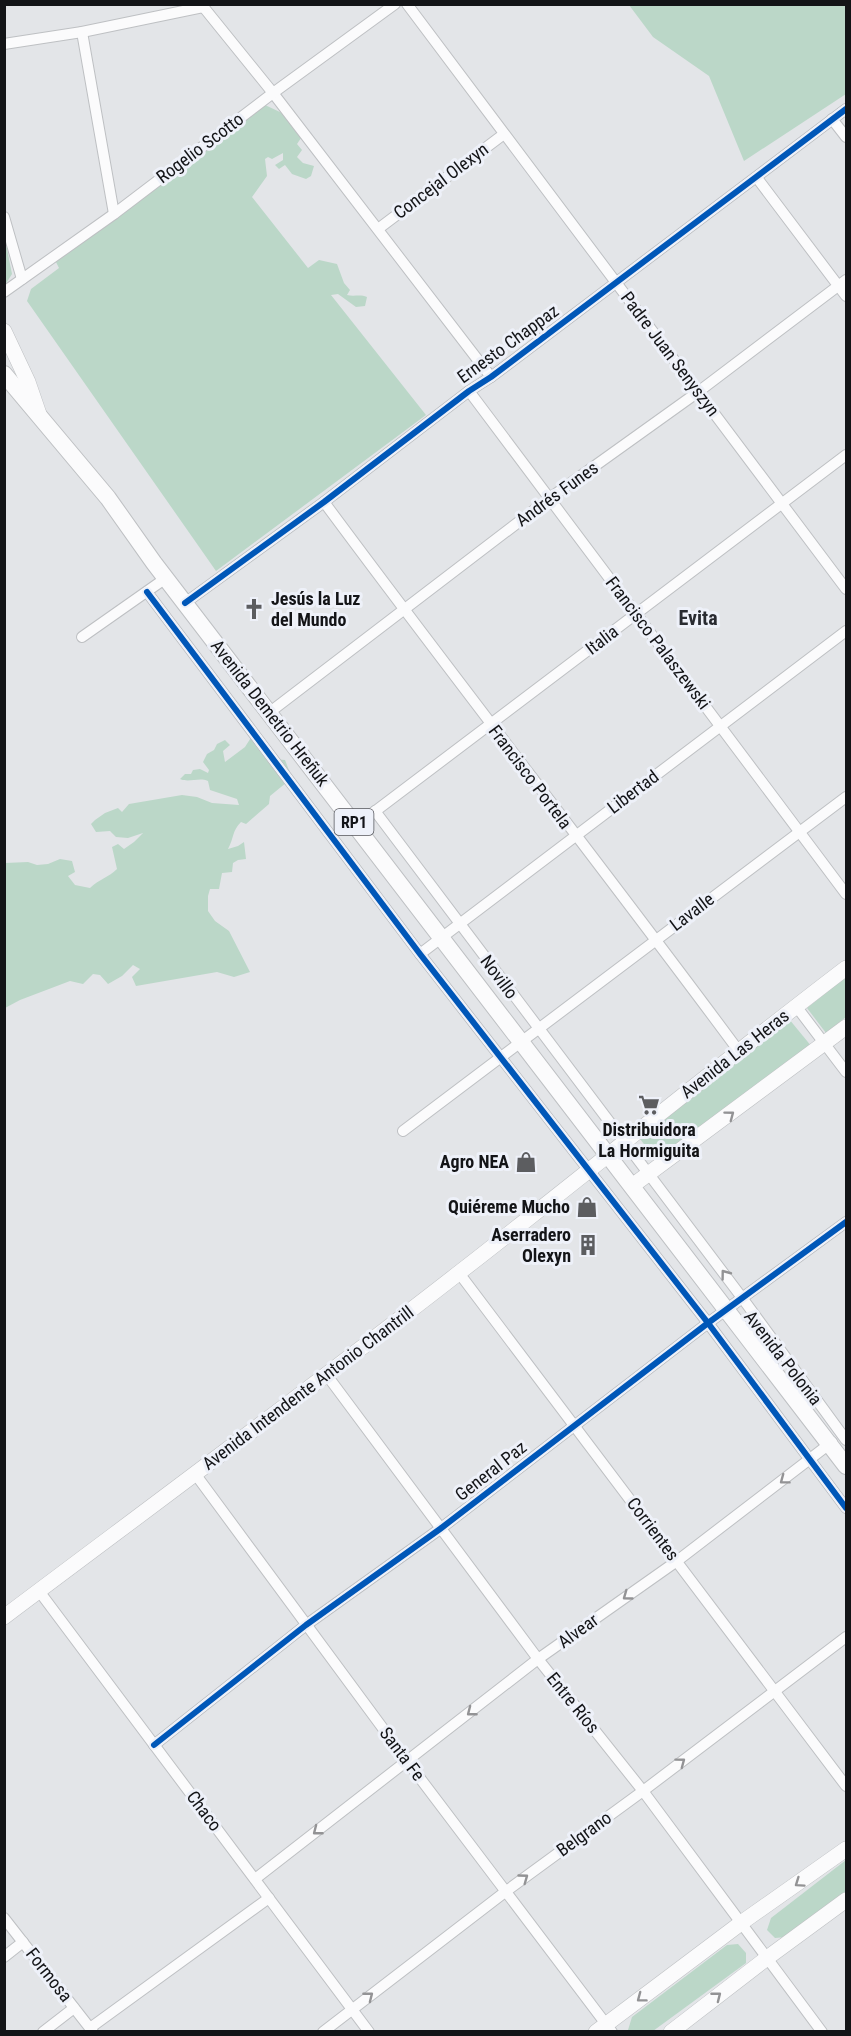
<svg xmlns="http://www.w3.org/2000/svg" width="851" height="2036" font-family="'Roboto Condensed',sans-serif">
  <style>
    .green { fill: #bbd7c8 }
    .lines { fill: none; stroke-linecap: round; stroke-linejoin: round }
    .minor-casing { stroke: #bec0c3; stroke-width: 12 }
    .secondary-casing { stroke: #bec0c3; stroke-width: 16 }
    .primary-casing { stroke: #bec0c3; stroke-width: 18 }
    .minor { stroke: #fbfbfc; stroke-width: 10 }
    .secondary { stroke: #fbfbfc; stroke-width: 15 }
    .primary { stroke: #fbfbfc; stroke-width: 16 }
    .cycleway-casing { stroke: #eef1f9; stroke-width: 10 }
    .cycleway { stroke: #0057b8; stroke-width: 6 }
    .oneway { stroke: #939395 }
    .labels { text-anchor: middle; stroke-width: 6; stroke-linejoin: round; paint-order: stroke }
    .shield { fill: #eef1f9; stroke: #55565b; stroke-width: 1.5 }
    .shield-label { font-size: 16px; font-weight: bold; fill: #131417 }
    .street-label { font-size: 18px; fill: #131417; stroke: #eef1f9 }
    .poi-label { font-size: 18px; font-weight: bold; fill: #131417; stroke: #eef1f9; text-anchor: end }
    .neighbourhood-label { font-size: 20px; font-weight: bold; fill: #292b31; stroke: #eef1f9 }
  </style>
  <rect width="100%" height="100%" fill="#e3e5e8"/>
  <g class="green">
    <polygon points="629,5 846,5 846,94 744,161 709,76 653,37"/>
    <path d="M265,105L282,113L301,138L297,144L302,150L297,157L303,163L314,166L311,176L306,179L292,174L285,165L279,169L275,165L283,160V153L272,159L268,157L265,159L267,176L252,197L308,268L319,260L337,264L344,283L350,290L347,295C354,297 360,294 367,297L365,306L356,307L338,294L331,295L426,415L216,571L27,301L31,289L59,268L56,262C123,207 196,159 265,105Z"/>
    <polygon points="5,239 12,274 5,285 4,285"/>
    <path d="M252,736L273,759L285,760L292,778L270,796L269,804L246,824L241,822C232,831 234,838 228,849L238,846L244,842L246,859L238,860L233,863L232,872L222,873L219,889H210L208,896V911L215,921L229,931L250,972L234,977L217,972L136,986L132,977L140,969L133,965L122,976L108,984L100,975L93,974L83,984L70,981L20,1000L5,1008V863L28,862L37,865L48,864L60,859L72,861L75,872L68,876L75,885L90,888C99,879 108,878 117,869L112,847L118,844L124,849L134,842L143,833L128,838L116,837L110,831L96,832L91,824L95,820L105,813L118,808L122,812L129,804L182,795L197,797L212,803L239,805L237,799L210,790L208,781C199,777 189,783 180,779L185,774H191L193,770L200,769L208,773L209,770L203,762L207,754L214,750L217,744L225,740L230,745L223,751L225,762L245,747Z"/>
    <polygon points="846,977 846,1017 826,1033 807,1008"/>
    <polygon points="789,1019 812,1047 657,1162 638,1136"/>
    <polygon points="846,1860 846,1892 786,1937 775,1938 767,1930 771,1918"/>
    <polygon points="738,1944 746,1953 746,1963 653,2031 630,2031 628,2030 632,2017 727,1945"/>
  </g>
  <g class="lines">
    <defs>
      <g id="minor">
        <polyline points="201,4 273,93 491,377"/>
        <polyline points="407,4 846,589"/>
        <polyline points="82,32 114,214"/>
        <polyline points="4,44 82,32 203,7"/>
        <polyline points="832,119 846,137"/>
        <polyline points="757,178 846,296"/>
        <polyline points="4,217 22,279"/>
        <polyline points="378,229 504,134"/>
        <polyline points="4,292 114,214 273,93 395,4"/>
        <polyline points="469,391 846,894"/>
        <path d="M324,502C460,686 602,866 738,1050"/>
        <polyline points="147,592 420,954 708,1323 846,1508"/>
        <polyline points="185,603 324,502 469,391 491,377 846,109"/>
        <polyline points="82,637 166,578"/>
        <polyline points="270,712 550,498 698,392 846,280"/>
        <polyline points="375,811 743,1299 846,1440"/>
        <polyline points="357,825 846,455"/>
        <polyline points="420,954 846,631"/>
        <polyline points="796,1006 846,1072"/>
        <polyline points="403,1131 846,797"/>
        <polyline points="459,1273 846,1786"/>
        <polyline points="326,1374 538,1659 643,1791 822,2032"/>
        <polyline points="196,1475 407,1761 612,2032"/>
        <polyline points="39,1591 369,2032"/>
        <polyline points="154,1745 306,1625 440,1529 708,1323 846,1222"/>
        <polyline points="255,1879 538,1659 677,1561 832,1442"/>
        <polyline points="4,1918 93,2032"/>
        <polyline points="4,1957 23,1942"/>
        <polyline points="90,2028 269,1898"/>
        <polyline points="43,2032 74,2008"/>
        <polyline points="323,2032 505,1892 643,1791 846,1637"/>
      </g>
      <g id="secondary">
        <polyline points="4,331 28,382 39,414"/>
        <polyline points="632,1186 846,1027"/>
        <path d="M4,1617C157,1502 310,1389 460,1272C590,1171 716,1067 846,968"/>
        <polyline points="596,2032 741,1923 846,1849"/>
        <polyline points="671,2032 767,1958 846,1900"/>
      </g>
      <polyline id="primary" points="4,374 108,498 154,563 846,1466"/>
    </defs>
    <use href="#minor" class="minor-casing"/>
    <use href="#secondary" class="secondary-casing"/>
    <use href="#primary" class="primary-casing"/>
    <use href="#minor" class="minor"/>
    <use href="#secondary" class="secondary"/>
    <use href="#primary" class="primary"/>
    <defs>
      <g id="cycleway">
        <polyline points="147,592 420,954 708,1323 846,1508"/>
        <polyline points="185,603 324,502 469,391 491,377 846,109"/>
        <polyline points="154,1745 306,1625 440,1529 708,1323 846,1222"/>
      </g>
    </defs>
    <use href="#cycleway" class="cycleway-casing"/>
    <use href="#cycleway" class="cycleway"/>
  </g>
  <defs><path id="oneway-chevron" d="M-2-3.5L2.5 0L-2 3.5" fill="none" stroke-width="1.6" stroke-linecap="round" stroke-linejoin="round" transform="scale(1.5)"/></defs>
  <g class="oneway">
    <use href="#oneway-chevron" transform="translate(730 1115) rotate(-37)"/>
    <use href="#oneway-chevron" transform="translate(725 1274) rotate(-127)"/>
    <use href="#oneway-chevron" transform="translate(784 1480) rotate(143)"/>
    <use href="#oneway-chevron" transform="translate(627 1596) rotate(144)"/>
    <use href="#oneway-chevron" transform="translate(471 1712) rotate(142)"/>
    <use href="#oneway-chevron" transform="translate(681 1762) rotate(-37)"/>
    <use href="#oneway-chevron" transform="translate(317 1831) rotate(142)"/>
    <use href="#oneway-chevron" transform="translate(524 1878) rotate(-36)"/>
    <use href="#oneway-chevron" transform="translate(799 1883) rotate(145)"/>
    <use href="#oneway-chevron" transform="translate(369 1996) rotate(-38)"/>
    <use href="#oneway-chevron" transform="translate(717 1996) rotate(-38)"/>
    <use href="#oneway-chevron" transform="translate(641 1998) rotate(143)"/>
  </g>
  <defs>
    <symbol id="church-bare" viewBox="-9 -9 18 18"><path d="M-1.2-6h2.4v3.5h3.3v2.4h-3.3V6h-2.4V-.1h-3.3v-2.4h3.3Z" fill="#5c5d60" stroke="#eef1f9" stroke-width="2.5" paint-order="stroke"/></symbol>
    <symbol id="supermarket-bare" viewBox="-9 -9 18 18"><path d="M-6-5.5h2.5l.6 2H6L4.5 2H-2.5L-4.4-4H-6ZM-1.5 3.2a1.3 1.3 0 1 0 .1 0ZM3 3.2a1.3 1.3 0 1 0 .1 0Z" fill="#5c5d60" stroke="#eef1f9" stroke-width="2.5" paint-order="stroke"/></symbol>
    <symbol id="shop-bare" viewBox="-9 -9 18 18"><path d="M-5-2.5h2.3a2.7 3.5 0 0 1 5.4 0H5L5.5 6h-11ZM-1.5-2.5h3a1.5 2.3 0 0 0-3 0Z" fill="#5c5d60" stroke="#eef1f9" stroke-width="2.5" paint-order="stroke"/></symbol>
    <symbol id="building-bare" viewBox="-9 -9 18 18"><path d="M-4-6H4V6H1V3H-1V6H-4ZM-2.5-4.3h1.7v1.8h-1.7ZM.8-4.3h1.7v1.8H.8ZM-2.5-1h1.7V.8h-1.7ZM.8-1h1.7V.8H.8Z" fill="#5c5d60" stroke="#eef1f9" stroke-width="2.5" paint-order="stroke"/></symbol>
  </defs>
  <g fill-rule="evenodd">
    <use href="#church-bare" x="239" y="594" width="30" height="30"/>
    <use href="#supermarket-bare" x="634" y="1090" width="30" height="30"/>
    <use href="#shop-bare" x="511" y="1147" width="30" height="30"/>
    <use href="#shop-bare" x="572" y="1192" width="30" height="30"/>
    <use href="#building-bare" x="573" y="1230" width="30" height="30"/>
  </g>
  <g class="labels">
    <rect class="shield" x="334.5" y="809" width="39" height="26" rx="4.5"/>
    <g class="shield-label">
      <text x="354" y="828">RP1</text>
    </g>
    <g class="street-label">
      <text transform="translate(200 148) rotate(-37)" y="6">Rogelio Scotto</text>
      <text transform="translate(441 181) rotate(-37)" y="6">Concejal Olexyn</text>
      <text transform="translate(508 344) rotate(-36)" y="6">Ernesto Chappaz</text>
      <text transform="translate(670 354) rotate(53)" y="6">Padre Juan Senyszyn</text>
      <text transform="translate(557 494) rotate(-36)" y="6">Andrés Funes</text>
      <text transform="translate(602 640) rotate(-37)" y="6">Italia</text>
      <text transform="translate(658 643) rotate(53)" y="6">Francisco Palaszewski</text>
      <text transform="translate(270 713) rotate(52)" y="6">Avenida Demetrio Hreñuk</text>
      <text transform="translate(530 777) rotate(53)" y="6">Francisco Portela</text>
      <text transform="translate(633 792) rotate(-37)" y="6">Libertad</text>
      <text transform="translate(692 912) rotate(-37)" y="6">Lavalle</text>
      <text transform="translate(499 977) rotate(53)" y="6">Novillo</text>
      <text transform="translate(735 1054) rotate(-38)" y="6">Avenida Las Heras</text>
      <text transform="translate(783 1358) rotate(52)" y="6">Avenida Polonia</text>
      <text transform="translate(308 1388) rotate(-37)" y="6">Avenida Intendente Antonio Chantrill</text>
      <text transform="translate(491 1471) rotate(-38)" y="6">General Paz</text>
      <text transform="translate(653 1529) rotate(53)" y="6">Corrientes</text>
      <text transform="translate(578 1631) rotate(-36)" y="6">Alvear</text>
      <text transform="translate(573 1703) rotate(51)" y="6">Entre Ríos</text>
      <text transform="translate(402 1754) rotate(53)" y="6">Santa Fe</text>
      <text transform="translate(204 1811) rotate(53)" y="6">Chaco</text>
      <text transform="translate(584 1834) rotate(-36)" y="6">Belgrano</text>
      <text transform="translate(49 1975) rotate(52)" y="6">Formosa</text>
    </g>
    <g class="poi-label">
      <text x="271" y="605" text-anchor="start">Jesús la Luz<tspan x="271" dy="21">del Mundo</tspan></text>
      <text x="649" y="1136" text-anchor="middle">Distribuidora<tspan x="649" dy="21">La Hormiguita</tspan></text>
      <text x="509" y="1168">Agro NEA</text>
      <text x="570" y="1213">Quiéreme Mucho</text>
      <text x="571" y="1241">Aserradero<tspan x="571" dy="21">Olexyn</tspan></text>
    </g>
    <g class="neighbourhood-label">
      <text x="698" y="625">Evita</text>
    </g>
  </g>
  <rect width="851" height="2036" fill="none" stroke="#131417" stroke-width="12"/>
</svg>
